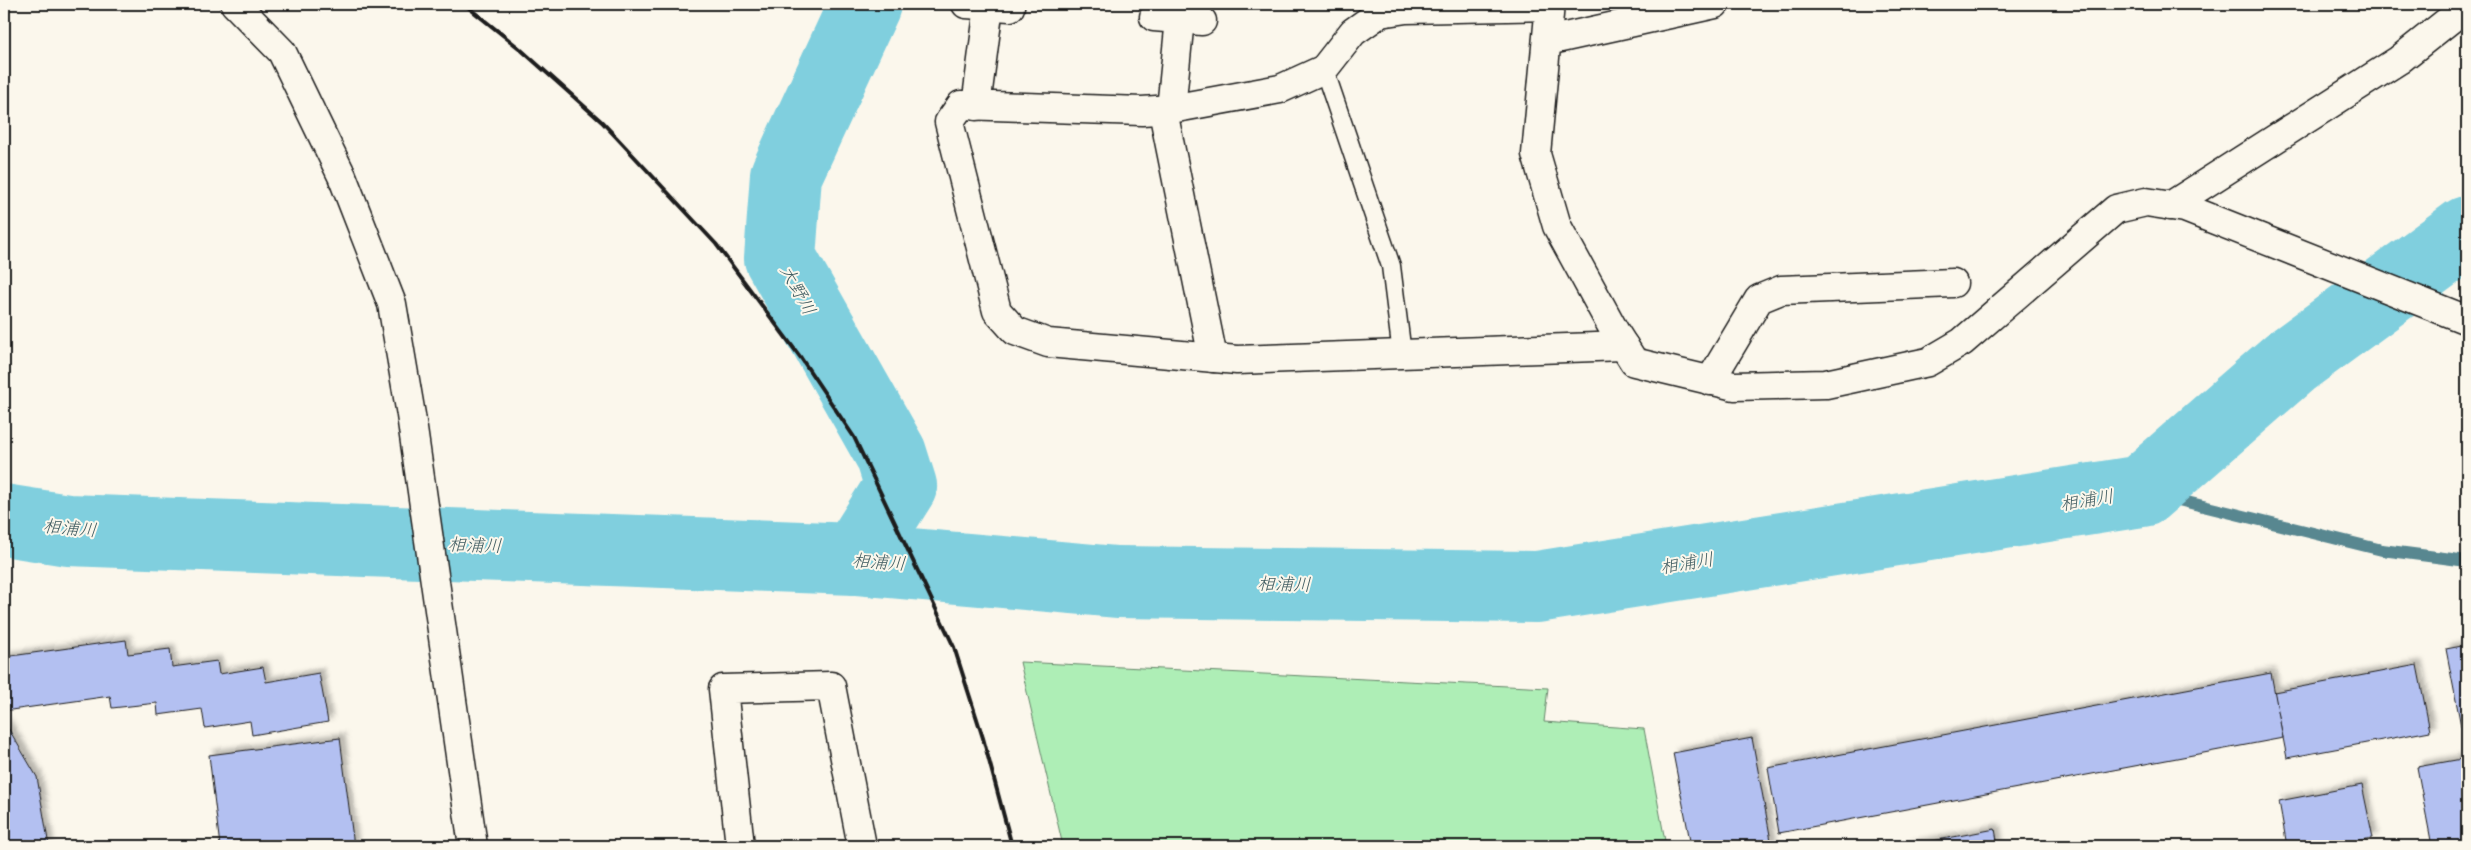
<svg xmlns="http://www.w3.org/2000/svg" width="2471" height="850" font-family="Pangolin,'Klee One',sans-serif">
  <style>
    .green { fill: #aeeeb6; stroke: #658569 }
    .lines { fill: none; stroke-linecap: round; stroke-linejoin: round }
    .stream { stroke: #588790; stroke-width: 12 }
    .river { stroke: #80cfde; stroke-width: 72 }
    .building { fill: #b3c0f1; stroke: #1c1c1c; filter: url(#shadow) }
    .service-casing { stroke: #1c1c1c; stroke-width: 21 }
    .minor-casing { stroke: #1c1c1c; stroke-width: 31 }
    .service { stroke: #fbf7ec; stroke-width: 18 }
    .minor { stroke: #fbf7ec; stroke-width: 28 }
    .rail { stroke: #1c1c1c; stroke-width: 4 }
    .labels { text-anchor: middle; stroke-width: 4; stroke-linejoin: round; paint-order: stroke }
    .water-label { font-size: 18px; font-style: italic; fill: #3f5b60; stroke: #fbf7ec }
  </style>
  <defs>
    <filter id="shadow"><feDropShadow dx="4.5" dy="-4.5" stdDeviation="2.5" flood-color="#0004"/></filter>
  </defs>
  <rect width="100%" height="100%" fill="#fbf7ec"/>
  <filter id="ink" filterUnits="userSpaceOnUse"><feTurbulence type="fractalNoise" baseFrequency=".02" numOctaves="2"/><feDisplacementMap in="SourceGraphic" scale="10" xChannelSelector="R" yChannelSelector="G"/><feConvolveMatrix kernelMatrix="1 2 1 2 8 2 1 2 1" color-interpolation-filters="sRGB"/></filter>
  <g filter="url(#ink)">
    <polygon class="green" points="1020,662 1548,688 1544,722 1644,729 1666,846 1063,846"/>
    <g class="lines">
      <polyline class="stream" points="2142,491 2382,550 2467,561"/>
      <g class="river">
        <polyline points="4,520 68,530 855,559 1117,582 1537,587 2142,491 2290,362 2467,232"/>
        <polyline points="855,559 901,486 891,454 780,258 786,175 865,4"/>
      </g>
    </g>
    <g class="building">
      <polygon points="126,640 128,654 170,649 172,667 217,661 219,674 263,667 266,682 319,673 328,722 252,735 250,721 205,728 202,709 158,715 157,703 112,708 110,696 4,711 4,657"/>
      <polygon points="2467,645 2467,725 2461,726 2446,649"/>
      <polygon points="2417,665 2430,731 2287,758 2274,692"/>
      <polygon points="2271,673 2283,738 1779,833 1768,768"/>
      <polygon points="4,721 37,777 49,846 4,846"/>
      <polygon points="340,738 354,846 220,846 209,755"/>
      <polygon points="1752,738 1772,846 1691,846 1673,753"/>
      <polygon points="2467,758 2467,846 2432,846 2417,767"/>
      <polygon points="2362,785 2373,838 2329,846 2287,846 2279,801"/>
      <polygon points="1995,829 1998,846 1906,846"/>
    </g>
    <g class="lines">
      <defs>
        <polyline id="service" points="1324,69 1391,266 1402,354"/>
        <g id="minor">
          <polyline points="235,4 282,52 342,176 392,304 411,415 473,846"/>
          <polyline points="966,4 1010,7"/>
          <polyline points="1550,4 1536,154 1557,226 1615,332 1634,362 1734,386 1826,384 1928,362 1962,342 2116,209 2146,202 2185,208 2467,320"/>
          <polyline points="1550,6 1406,9 1380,13 1353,32 1324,69 1280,89 1171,109 1142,111 961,105 949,122 997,311 1015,331 1048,343 1237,360 1624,346"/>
          <polyline points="1154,17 1202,21"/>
          <polyline points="1547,41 1715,4"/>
          <polyline points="976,106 989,6"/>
          <polyline points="1171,109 1180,19"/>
          <polyline points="1163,111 1213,358"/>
          <polyline points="2170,206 2399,60 2467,6"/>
          <polyline points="1710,381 1759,299 1781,290 1953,283"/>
          <polyline points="740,846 723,689 831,686 862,846"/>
        </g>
      </defs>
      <use href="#service" class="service-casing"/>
      <use href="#minor" class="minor-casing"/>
      <use href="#service" class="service"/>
      <use href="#minor" class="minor"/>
      <polyline class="rail" points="464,4 519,48 602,122 716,244 801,358 854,437 954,647 983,738 1012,846"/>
    </g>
  </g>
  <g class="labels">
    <g class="water-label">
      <text transform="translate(798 290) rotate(61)" y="6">大野川</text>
      <text transform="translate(2087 500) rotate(-9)" y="6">相浦川</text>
      <text transform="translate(70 528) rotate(5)" y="6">相浦川</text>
      <text transform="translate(475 545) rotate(2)" y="6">相浦川</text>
      <text transform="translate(879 562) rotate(4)" y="6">相浦川</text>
      <text transform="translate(1687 563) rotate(-9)" y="6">相浦川</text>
      <text transform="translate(1284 584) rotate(1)" y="6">相浦川</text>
    </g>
  </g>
  <rect width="2471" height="850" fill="none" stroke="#fbf7ec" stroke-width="20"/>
  <rect x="10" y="10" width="2451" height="830" fill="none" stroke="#1c1c1c" stroke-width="2" filter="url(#ink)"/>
</svg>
